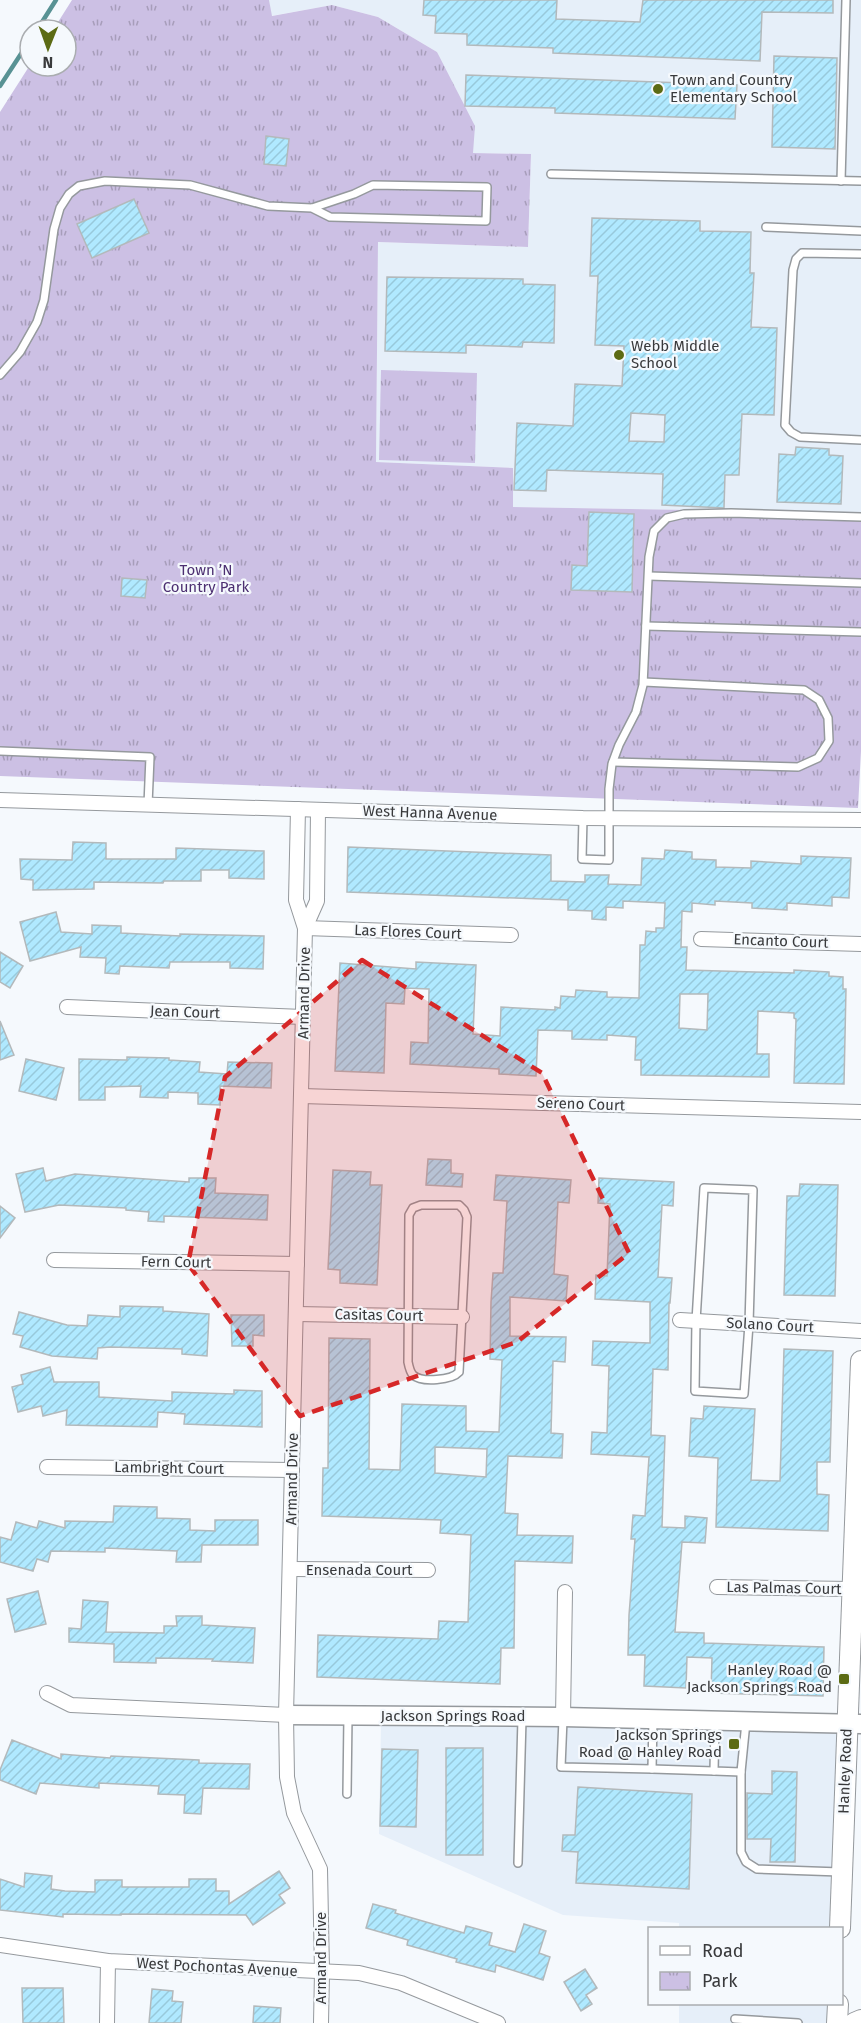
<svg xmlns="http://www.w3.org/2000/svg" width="861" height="2023" font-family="'Fira Sans',sans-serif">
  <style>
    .built { fill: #e6eff9 }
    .park { fill: url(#park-tufts) }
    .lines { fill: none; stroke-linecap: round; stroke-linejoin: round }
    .stream { stroke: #589294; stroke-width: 4.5 }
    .building { fill: url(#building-hatch); stroke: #b3b9bb; stroke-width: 1.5; fill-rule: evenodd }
    .service-casing { stroke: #95999d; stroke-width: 10 }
    .minor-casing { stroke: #95999d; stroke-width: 16 }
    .tertiary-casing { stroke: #95999d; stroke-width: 21 }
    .secondary-casing { stroke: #95999d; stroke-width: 22 }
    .service { stroke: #fff; stroke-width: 7 }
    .minor { stroke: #fff; stroke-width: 14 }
    .tertiary { stroke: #fff; stroke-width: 18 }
    .secondary { stroke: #fff; stroke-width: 20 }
    .marked { fill: #d62828; fill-opacity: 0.2; stroke: #d62828; stroke-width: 4.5; stroke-dasharray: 12 8; stroke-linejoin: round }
    .poi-dot { fill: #5c6b14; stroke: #f5f9fd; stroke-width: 2 }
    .labels { text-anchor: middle; stroke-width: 4.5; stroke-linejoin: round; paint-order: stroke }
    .poi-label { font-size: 15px; fill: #393a3c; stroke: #f5f9fd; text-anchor: start }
    .park-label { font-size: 15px; fill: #4c2f71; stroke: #f5f9fd }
    .street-label { font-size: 15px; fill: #393a3c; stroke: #f5f9fd }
  </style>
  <defs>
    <pattern id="park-tufts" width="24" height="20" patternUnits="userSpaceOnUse" patternTransform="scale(1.5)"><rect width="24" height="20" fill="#ccc0e4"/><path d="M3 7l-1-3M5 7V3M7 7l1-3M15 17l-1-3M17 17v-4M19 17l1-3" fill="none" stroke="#a79dba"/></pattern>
    <pattern id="building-hatch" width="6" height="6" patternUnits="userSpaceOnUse" patternTransform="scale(1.5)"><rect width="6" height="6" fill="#b0e9ff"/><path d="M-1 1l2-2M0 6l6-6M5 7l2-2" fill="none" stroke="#98c9db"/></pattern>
  </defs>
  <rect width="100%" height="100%" fill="#f5f9fd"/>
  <g class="built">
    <polygon points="269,0 861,0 861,513 512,507 513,468 376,462 378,242 528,247 531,154 473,153 437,52 378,17 332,5 271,16"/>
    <polygon points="381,1725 563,1726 838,1733 832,1928 679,1928 679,1923 563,1915 379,1834"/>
    <polygon points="679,2004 830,2004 829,2023 679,2023"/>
  </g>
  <g class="park">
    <polygon points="72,0 269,0 272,16 332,5 378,17 437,52 475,126 473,153 531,154 528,247 378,242 376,462 513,468 513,507 861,513 861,751 858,808 0,776 0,112 30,65 66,66 66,30 53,30"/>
    <polygon points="381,370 477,373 475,463 379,460"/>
  </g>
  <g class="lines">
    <g class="stream">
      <polyline points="37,30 56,0"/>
      <polyline points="0,86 30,40"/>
    </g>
  </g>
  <g class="building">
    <polygon points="424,0 557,0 556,19 640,22 643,0 833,0 833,13 762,12 760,61 553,53 553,48 467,45 467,34 435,33 436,16 423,15"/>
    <polygon points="774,56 837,58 835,149 772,147"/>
    <polygon points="466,75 737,85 735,119 555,113 555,108 465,106"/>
    <polygon points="266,136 289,139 286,166 264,164"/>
    <polygon points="134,199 149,233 92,258 77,224"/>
    <path d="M592,218L700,221V231L751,232L750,273H754L751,327L777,328L774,415L742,414L739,475H725L724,508L662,505L663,474L547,470L546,491L514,490L517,423L573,426L575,384L622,386L624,346L595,345L598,276H590ZM631,413L665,415L664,442L629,441Z"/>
    <polygon points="387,277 523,279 523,284 555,285 554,343 523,342 522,347 466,345 466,353 385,351"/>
    <polygon points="796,447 829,449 829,455 843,456 841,504 777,502 779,454 795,455"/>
    <polygon points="589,512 634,514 632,592 571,590 572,565 587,566"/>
    <polygon points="122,578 147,580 145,598 121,596"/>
    <polygon points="73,842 106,843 106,859 176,859 176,848 264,851 264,879 229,878 229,870 201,870 201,881 164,881 163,883 94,882 94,889 33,890 33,880 21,879 20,859 72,860"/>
    <path d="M348,847L551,855V881L585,882V875H609L608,884L641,885L642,858L664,859L665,850L692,852V859L716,860V867L751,868V861L801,864V856L851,858L849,898L832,897V906L787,903V910L752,908V903L715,901V905L692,903V912L682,911L681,947H687L686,970L794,973V970L829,972V976L843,977V989H846L844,1084L794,1083L796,1019L794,1018V1013L758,1011L757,1054H769V1077L641,1075V1060H635L636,1037L607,1035V1040L572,1039V1031L538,1030L536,1076L499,1074V1069L410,1064L411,1042L428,1043L429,989L405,988L404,1004L386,1003L384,1073L335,1071L340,963L416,969V962L476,965L473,1034L500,1036L501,1007L555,1010V1007L560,1008L561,996L575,997L576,990L607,992V997L639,998L640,945H645L646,931L656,932V928H664L665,903L623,901V908L606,907V920L592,919V911L568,910V900L347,892ZM680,994H708L707,1030L679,1028Z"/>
    <polygon points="56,912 61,932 92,934 92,925 121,926 121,933 180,936 180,934 264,936 263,969 230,968 230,962 170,962 169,968 120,966 119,974 105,973 106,958 80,957 81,947 30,961 20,922"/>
    <polygon points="0,952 23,966 10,988 0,982"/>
    <polygon points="0,1021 14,1055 0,1060"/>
    <polygon points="127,1057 169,1058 169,1060 200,1062 199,1072 227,1074 228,1062 272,1063 271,1088 220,1086 220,1105 198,1104 198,1093 168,1092 168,1098 140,1097 141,1086 105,1087 105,1100 79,1100 79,1059 127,1060"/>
    <polygon points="26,1059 64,1068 56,1100 19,1091"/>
    <polygon points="428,1159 451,1160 451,1173 463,1174 462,1187 426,1185"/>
    <polygon points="43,1168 46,1181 75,1174 189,1182 189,1178 216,1178 215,1193 268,1195 267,1220 164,1216 164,1222 148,1221 149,1212 126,1210 126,1208 59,1205 25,1212 16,1174"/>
    <polygon points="333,1170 371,1172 370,1185 382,1185 377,1285 340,1283 340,1270 328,1269"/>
    <path d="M496,1175L571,1180L569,1203L558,1202L554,1274L568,1276L566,1301L510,1297V1336L566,1337L565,1362L553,1361L551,1433L563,1434L562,1458L508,1456L505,1513L518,1514L517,1535L573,1536L572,1563L515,1561L514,1648H501L500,1684L317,1677L318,1635L438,1639L439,1621L468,1622L471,1535L440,1533L441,1520L322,1516L323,1468H328L329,1338L370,1339L369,1469L400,1470L402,1404L466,1406V1431L499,1432L502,1360L490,1359L491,1302L493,1273H503L507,1201L494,1200ZM435,1447L487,1449L486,1477L435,1473Z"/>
    <polygon points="599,1178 674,1182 673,1206 662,1205 658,1277 672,1278 670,1303 669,1303 668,1370 653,1369 651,1435 665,1436 662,1527 685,1528 685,1516 707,1518 705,1543 682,1542 675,1632 704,1633 704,1643 824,1647 823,1696 711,1693 712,1658 687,1657 686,1688 644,1686 645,1655 628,1655 629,1615 635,1539 631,1539 633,1515 645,1516 649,1457 591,1454 592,1432 607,1433 609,1366 592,1365 593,1341 650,1343 650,1302 595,1299 596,1275 607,1276 610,1204 598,1203"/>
    <polygon points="800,1184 838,1185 835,1296 784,1295 787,1196 799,1196"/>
    <polygon points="0,1206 15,1218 0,1238"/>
    <polygon points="120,1306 163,1307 163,1311 209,1314 207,1356 182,1354 182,1349 110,1347 98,1348 97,1359 52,1356 20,1347 23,1336 13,1334 19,1312 67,1325 87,1326 88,1315 120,1317"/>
    <polygon points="231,1315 264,1315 264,1336 253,1335 253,1346 232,1346"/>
    <polygon points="784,1349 833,1351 830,1462 817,1462 817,1494 829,1495 828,1531 716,1527 718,1458 689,1456 691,1418 703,1419 704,1406 755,1409 751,1480 780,1481"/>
    <polygon points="50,1367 54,1382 99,1382 99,1397 172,1401 172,1392 234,1394 234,1390 262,1391 262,1427 184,1424 185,1414 158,1412 157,1427 66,1425 67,1410 43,1416 41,1406 18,1412 12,1387 23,1384 21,1375"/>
    <polygon points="114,1506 157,1507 157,1518 190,1519 190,1530 215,1531 215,1520 258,1520 258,1545 202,1545 201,1562 176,1562 177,1551 105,1548 105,1552 51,1551 48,1562 37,1559 33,1571 0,1562 0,1537 11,1540 16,1522 37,1528 39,1521 65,1528 65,1521 113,1522"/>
    <polygon points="38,1591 46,1624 15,1632 7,1599"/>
    <polygon points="83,1600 108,1602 106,1632 164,1633 164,1626 177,1626 176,1616 202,1616 202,1625 255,1628 253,1663 212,1661 213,1659 156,1658 156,1663 114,1662 114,1644 69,1642 69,1628 81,1629"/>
    <polygon points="12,1740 61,1759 61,1754 110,1758 111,1756 199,1760 199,1763 250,1764 249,1789 203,1788 201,1814 184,1813 185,1795 158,1794 159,1786 99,1783 99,1788 40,1783 36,1794 0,1780 0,1770"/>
    <rect x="446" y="1748" width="37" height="107"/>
    <polygon points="382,1749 418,1750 416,1827 380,1826"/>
    <polygon points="772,1771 797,1772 795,1862 770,1862 771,1839 747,1839 747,1793 772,1794"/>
    <polygon points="578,1787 692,1794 689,1889 576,1883 578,1852 562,1851 563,1835 575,1835"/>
    <polygon points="279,1871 290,1888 279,1895 285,1903 253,1925 246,1915 121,1914 121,1915 63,1914 63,1917 0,1910 0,1879 24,1887 25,1873 52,1876 51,1889 65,1891 95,1892 95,1880 122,1880 122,1887 189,1887 189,1879 216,1879 216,1891 229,1891 229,1904"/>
    <polygon points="373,1904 396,1910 395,1913 464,1933 466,1926 492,1933 489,1945 515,1952 524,1924 546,1931 539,1953 550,1957 543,1980 496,1965 495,1972 456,1962 457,1959 407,1945 408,1940 366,1928"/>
    <polygon points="585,1969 597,1988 586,1995 592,2004 581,2011 564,1982"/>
    <polygon points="22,1988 63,1988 64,2023 23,2023"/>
    <polygon points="152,1989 173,1991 172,2001 183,2002 181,2023 149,2023"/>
    <polygon points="254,2006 281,2008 280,2023 253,2023"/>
  </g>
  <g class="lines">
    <defs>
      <g id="service">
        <polyline points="551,174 861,181"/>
        <polyline points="841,181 846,0"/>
        <polyline points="766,227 861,231"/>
        <polyline points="861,254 802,253 796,259 793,270 785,425 791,432 800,437 861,440"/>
        <polyline points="0,375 20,352 37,322 44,300 54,229 60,208 69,194 79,186 105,181 190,185 268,206 312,208 354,194 373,185 487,187 486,221 330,217 312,208"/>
        <polyline points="649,576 861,583"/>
        <polyline points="646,626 861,632"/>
        <polyline points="0,751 150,757 148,805"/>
        <polyline points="613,762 798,767 818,758 829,741 828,718 819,700 804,690 644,682"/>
        <polyline points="583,818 582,859 609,860 609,789 612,764 619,745 636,712 643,685 649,557 654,531 667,518 684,514 731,513 861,517"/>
        <polygon points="704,1188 753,1190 749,1324 744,1394 695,1391 696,1321"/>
        <path d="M421,1205H459L464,1210L467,1217L459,1372C452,1380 422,1383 413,1375C410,1372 409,1367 408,1362L409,1215L413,1208Z"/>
        <polyline points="563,1719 561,1767 652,1769 653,1719"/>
        <polyline points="715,1722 714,1771 741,1772 746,1722"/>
        <polyline points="652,1769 714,1771"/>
        <polyline points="741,1772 741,1852 746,1862 757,1869 840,1872"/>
        <polyline points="347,1794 348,1716"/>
        <polyline points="518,1863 522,1719"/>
        <polyline points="735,2019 798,2023"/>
      </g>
      <g id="minor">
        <polyline points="0,800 583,818 861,820"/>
        <polyline points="298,809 296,900 305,928 286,1715 287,1777 294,1813 320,1869 322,1972 321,2023"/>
        <polyline points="305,928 511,935"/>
        <polyline points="305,928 317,901 318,810"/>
        <polyline points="701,939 861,944"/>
        <polyline points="67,1007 303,1017"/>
        <polyline points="301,1096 861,1112"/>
        <polyline points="54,1260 297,1264"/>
        <polyline points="296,1314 462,1317"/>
        <polyline points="680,1320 861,1331"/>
        <polyline points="47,1467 292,1470"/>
        <polyline points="291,1569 428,1570"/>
        <polyline points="717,1587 852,1589"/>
        <polyline points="47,1693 71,1705 286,1715"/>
        <polyline points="563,1717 565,1592"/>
        <polyline points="0,1945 108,1961 359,1973 401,1983 498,2023"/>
        <polyline points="107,2023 108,1961"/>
      </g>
      <polyline id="tertiary" points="286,1715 563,1717 861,1724"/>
      <g id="secondary">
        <polyline points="840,1928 861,1361"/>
        <polyline points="837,2023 838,2004"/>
        <polyline points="854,2023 861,2020"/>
      </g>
    </defs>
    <use href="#service" class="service-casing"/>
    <use href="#minor" class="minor-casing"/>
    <use href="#tertiary" class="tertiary-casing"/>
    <use href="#secondary" class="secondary-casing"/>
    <use href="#service" class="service"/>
    <use href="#minor" class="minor"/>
    <use href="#tertiary" class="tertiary"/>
    <use href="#secondary" class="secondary"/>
  </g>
  <path class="marked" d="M362,960L542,1073L629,1253L517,1342L300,1416L188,1264L225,1077Z"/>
  <g class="poi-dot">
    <circle cx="658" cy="89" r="6"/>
    <circle cx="619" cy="355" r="6"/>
    <rect x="838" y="1673" width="12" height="12" rx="3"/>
    <rect x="728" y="1738" width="12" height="12" rx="3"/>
  </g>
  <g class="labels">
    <g class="poi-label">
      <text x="670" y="85">Town and Country<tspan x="670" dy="17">Elementary School</tspan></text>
      <text x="631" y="351">Webb Middle<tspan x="631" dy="17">School</tspan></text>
      <text x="832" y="1675" text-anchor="end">Hanley Road @<tspan x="832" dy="17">Jackson Springs Road</tspan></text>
      <text x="722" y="1740" text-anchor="end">Jackson Springs<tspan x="722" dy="17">Road @ Hanley Road</tspan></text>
    </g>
    <g class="park-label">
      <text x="206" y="575">Town ’N<tspan x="206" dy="17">Country Park</tspan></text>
    </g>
    <g class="street-label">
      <text transform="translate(430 813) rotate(2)" y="5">West Hanna Avenue</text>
      <text transform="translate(408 932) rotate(2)" y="5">Las Flores Court</text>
      <text transform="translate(781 941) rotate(2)" y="5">Encanto Court</text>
      <text transform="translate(304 993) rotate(-89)" y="5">Armand Drive</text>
      <text transform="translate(185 1012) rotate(2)" y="5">Jean Court</text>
      <text transform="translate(581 1104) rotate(2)" y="5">Sereno Court</text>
      <text transform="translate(176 1262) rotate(1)" y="5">Fern Court</text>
      <text transform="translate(379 1315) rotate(1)" y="5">Casitas Court</text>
      <text transform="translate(770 1325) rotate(3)" y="5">Solano Court</text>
      <text transform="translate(169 1468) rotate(1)" y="5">Lambright Court</text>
      <text transform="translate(292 1479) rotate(-89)" y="5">Armand Drive</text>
      <text x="359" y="1575">Ensenada Court</text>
      <text transform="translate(784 1588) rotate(1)" y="5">Las Palmas Court</text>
      <text x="453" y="1721">Jackson Springs Road</text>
      <text transform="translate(845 1771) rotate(-88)" y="5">Hanley Road</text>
      <text transform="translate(321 1958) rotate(-90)" y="5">Armand Drive</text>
      <text transform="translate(217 1967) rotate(3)" y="5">West Pochontas Avenue</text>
    </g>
  </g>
  <rect x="648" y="1927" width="195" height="78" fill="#f5f9fd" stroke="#aaadb0" stroke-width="1.5"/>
  <rect x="660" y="1946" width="30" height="9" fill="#ffffff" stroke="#aaadb0" stroke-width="1.5"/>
  <text x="702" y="1957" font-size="18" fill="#393a3c">Road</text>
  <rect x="660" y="1972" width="30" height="18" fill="url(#park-tufts)" stroke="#aaadb0" stroke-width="1.5"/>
  <text x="702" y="1987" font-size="18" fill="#393a3c">Park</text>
  <g transform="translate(48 48) rotate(181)"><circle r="28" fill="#f5f9fd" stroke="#aaadb0" stroke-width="1.5"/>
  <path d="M0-4.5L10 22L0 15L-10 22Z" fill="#5c6b14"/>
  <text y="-9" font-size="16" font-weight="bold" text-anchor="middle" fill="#393a3c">N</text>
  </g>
</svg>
